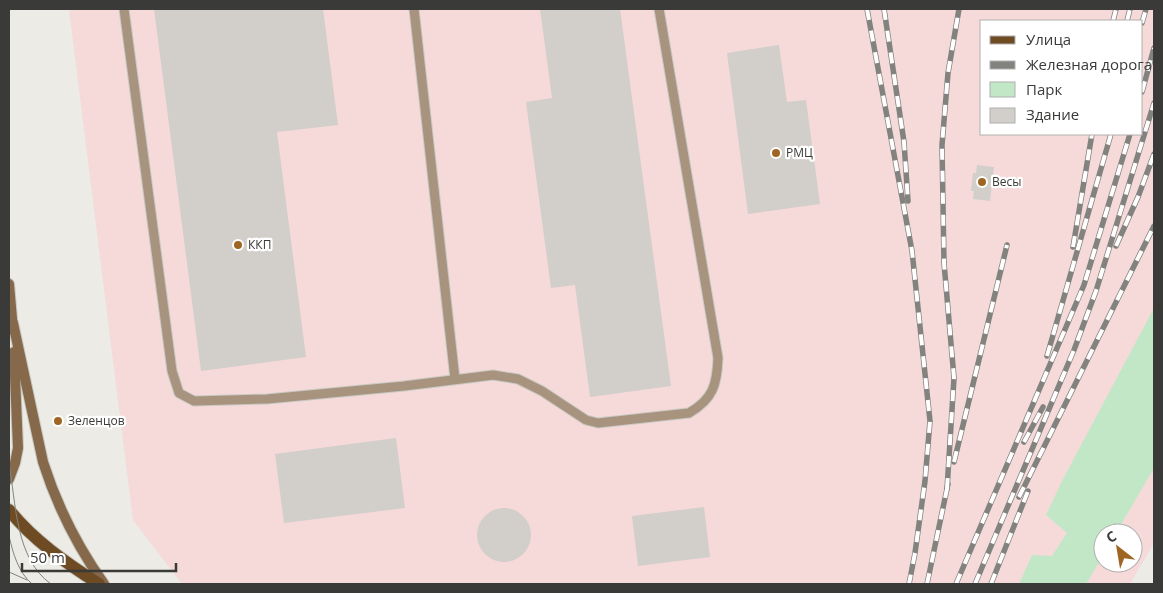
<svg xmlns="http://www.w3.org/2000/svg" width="1163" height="593" font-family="'Open Sans',sans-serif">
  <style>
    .industrial { fill: #f5dad9; fill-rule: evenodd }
    .green { fill: #c2e7c6 }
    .building { fill: #d2ceca }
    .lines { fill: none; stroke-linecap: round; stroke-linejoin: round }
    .service-casing { stroke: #c8c8c2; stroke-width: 11 }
    .secondary-casing { stroke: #c8c8c2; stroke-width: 12 }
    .primary-casing { stroke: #c8c8c2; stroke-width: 14 }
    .service { stroke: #a7937e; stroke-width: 9 }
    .secondary { stroke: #86694a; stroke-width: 10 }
    .primary { stroke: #6e4b23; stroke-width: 12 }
    .tram { stroke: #82827e; stroke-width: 1 }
    .rail-casing { stroke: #82827e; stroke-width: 5.5 }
    .rail { stroke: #fff; stroke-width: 4; stroke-dasharray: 11; stroke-linecap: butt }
    .poi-dot { fill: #9e6523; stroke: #fff; stroke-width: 2 }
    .labels { text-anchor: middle; stroke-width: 4.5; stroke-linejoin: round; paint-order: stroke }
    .poi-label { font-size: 12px; fill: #3a3a38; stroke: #fff; text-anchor: start }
  </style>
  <rect width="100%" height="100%" fill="#ecebe5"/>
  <path class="industrial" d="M69,9H1154V543L1130,584H182L133,520ZM982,21H1142V134H982ZM1103,533H1133V563H1103Z"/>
  <polygon class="green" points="1154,308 1154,468 1116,533 1103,533 1103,556 1086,584 1019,584 1032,555 1052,556 1067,533 1046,515 1062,481"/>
  <g class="building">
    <polygon points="154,9 323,9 338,125 277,132 306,357 201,371"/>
    <polygon points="540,9 620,9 671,386 590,397 575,285 551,288 526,102 552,98"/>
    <polygon points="779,45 787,102 806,100 820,204 748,214 727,53"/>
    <polygon points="977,165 994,167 990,201 973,199 974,191 971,191 973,173 976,173"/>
    <polygon points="396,438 405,508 284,523 275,454"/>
    <polygon points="704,507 710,557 638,566 632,516"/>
    <circle cx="504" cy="535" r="27"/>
  </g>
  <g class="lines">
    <defs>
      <g id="service">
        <path d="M124,9L172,371L179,393L194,401L267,399L404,386L493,375L518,379L542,391L586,420L598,423L689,413C713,399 717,385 718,358L659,9"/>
        <polyline points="414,9 455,379"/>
      </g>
      <g id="secondary">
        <polyline points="9,284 13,330"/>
        <path d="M13,323L43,462C57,506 77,546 104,584"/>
        <polyline points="9,479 15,463 18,448 14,352"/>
      </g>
      <path id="primary" d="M9,510C33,540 66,563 99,584"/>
    </defs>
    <use href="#service" class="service-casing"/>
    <use href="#secondary" class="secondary-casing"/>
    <use href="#primary" class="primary-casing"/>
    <use href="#service" class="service"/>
    <use href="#secondary" class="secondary"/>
    <use href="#primary" class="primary"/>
    <g class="tram">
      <path d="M9,463C16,502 15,559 51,584"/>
      <path d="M9,536C13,553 18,572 32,584"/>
      <polyline points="9,572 27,580"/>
      <polyline points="9,583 11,584"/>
    </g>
    <defs>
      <g id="rail">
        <polyline points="867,9 912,251 930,421 925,481 915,553 909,584"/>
        <polyline points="884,9 904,142 908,201"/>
        <polyline points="1113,21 1116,9"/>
        <polyline points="1127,21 1130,9"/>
        <polyline points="1142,23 1146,9"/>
        <polyline points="1142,92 1154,48"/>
        <polyline points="1116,246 1138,197 1154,154"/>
        <polyline points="1073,247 1092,134"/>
        <polyline points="1047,356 1111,134"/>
        <polyline points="1024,442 1043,407"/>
        <polyline points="954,462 1007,245"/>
        <polyline points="947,489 954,378 944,263 942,145 948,73 959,9"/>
        <polyline points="1019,497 1154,226"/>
        <polyline points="927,584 948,484"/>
        <polyline points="956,584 1084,285 1130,134"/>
        <polyline points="975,584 1074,350 1096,291 1154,103"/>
        <polyline points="991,584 1028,491"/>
      </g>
    </defs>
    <use href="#rail" class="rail-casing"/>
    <use href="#rail" class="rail"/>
  </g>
  <g class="poi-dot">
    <circle cx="776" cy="153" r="5"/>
    <circle cx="982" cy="182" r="5"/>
    <circle cx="238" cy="245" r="5"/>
    <circle cx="58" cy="421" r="5"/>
  </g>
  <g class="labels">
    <g class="poi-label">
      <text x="786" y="157">РМЦ</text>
      <text x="992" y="186">Весы</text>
      <text x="248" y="249">ККП</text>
      <text x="68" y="425">Зеленцов</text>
    </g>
  </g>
  <rect width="1163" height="593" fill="none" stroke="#3a3a38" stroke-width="20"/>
  <rect x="980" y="20" width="162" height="115" fill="#ffffff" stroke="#b0b0af"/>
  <rect x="990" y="36" width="25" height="8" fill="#6e4b23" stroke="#b0b0af"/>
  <text x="1026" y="45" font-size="15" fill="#3a3a38">Улица</text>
  <rect x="990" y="61" width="25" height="8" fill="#82827e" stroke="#b0b0af"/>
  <text x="1026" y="70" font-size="15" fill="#3a3a38">Железная дорога</text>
  <rect x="990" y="82" width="25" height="15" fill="#c2e7c6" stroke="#b0b0af"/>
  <text x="1026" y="95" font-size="15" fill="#3a3a38">Парк</text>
  <rect x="990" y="108" width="25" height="15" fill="#d2ceca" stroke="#b0b0af"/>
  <text x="1026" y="120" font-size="15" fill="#3a3a38">Здание</text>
  <g transform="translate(1118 548) rotate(329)"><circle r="24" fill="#ffffff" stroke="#b0b0af"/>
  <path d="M0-4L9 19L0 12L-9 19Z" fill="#9e6523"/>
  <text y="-8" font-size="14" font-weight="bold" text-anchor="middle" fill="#3a3a38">С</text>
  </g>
  <path d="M22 563v8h154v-8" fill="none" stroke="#3a3a38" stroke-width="2.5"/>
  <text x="30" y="563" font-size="15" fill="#3a3a38" stroke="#ffffff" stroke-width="4" paint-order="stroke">50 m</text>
</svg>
